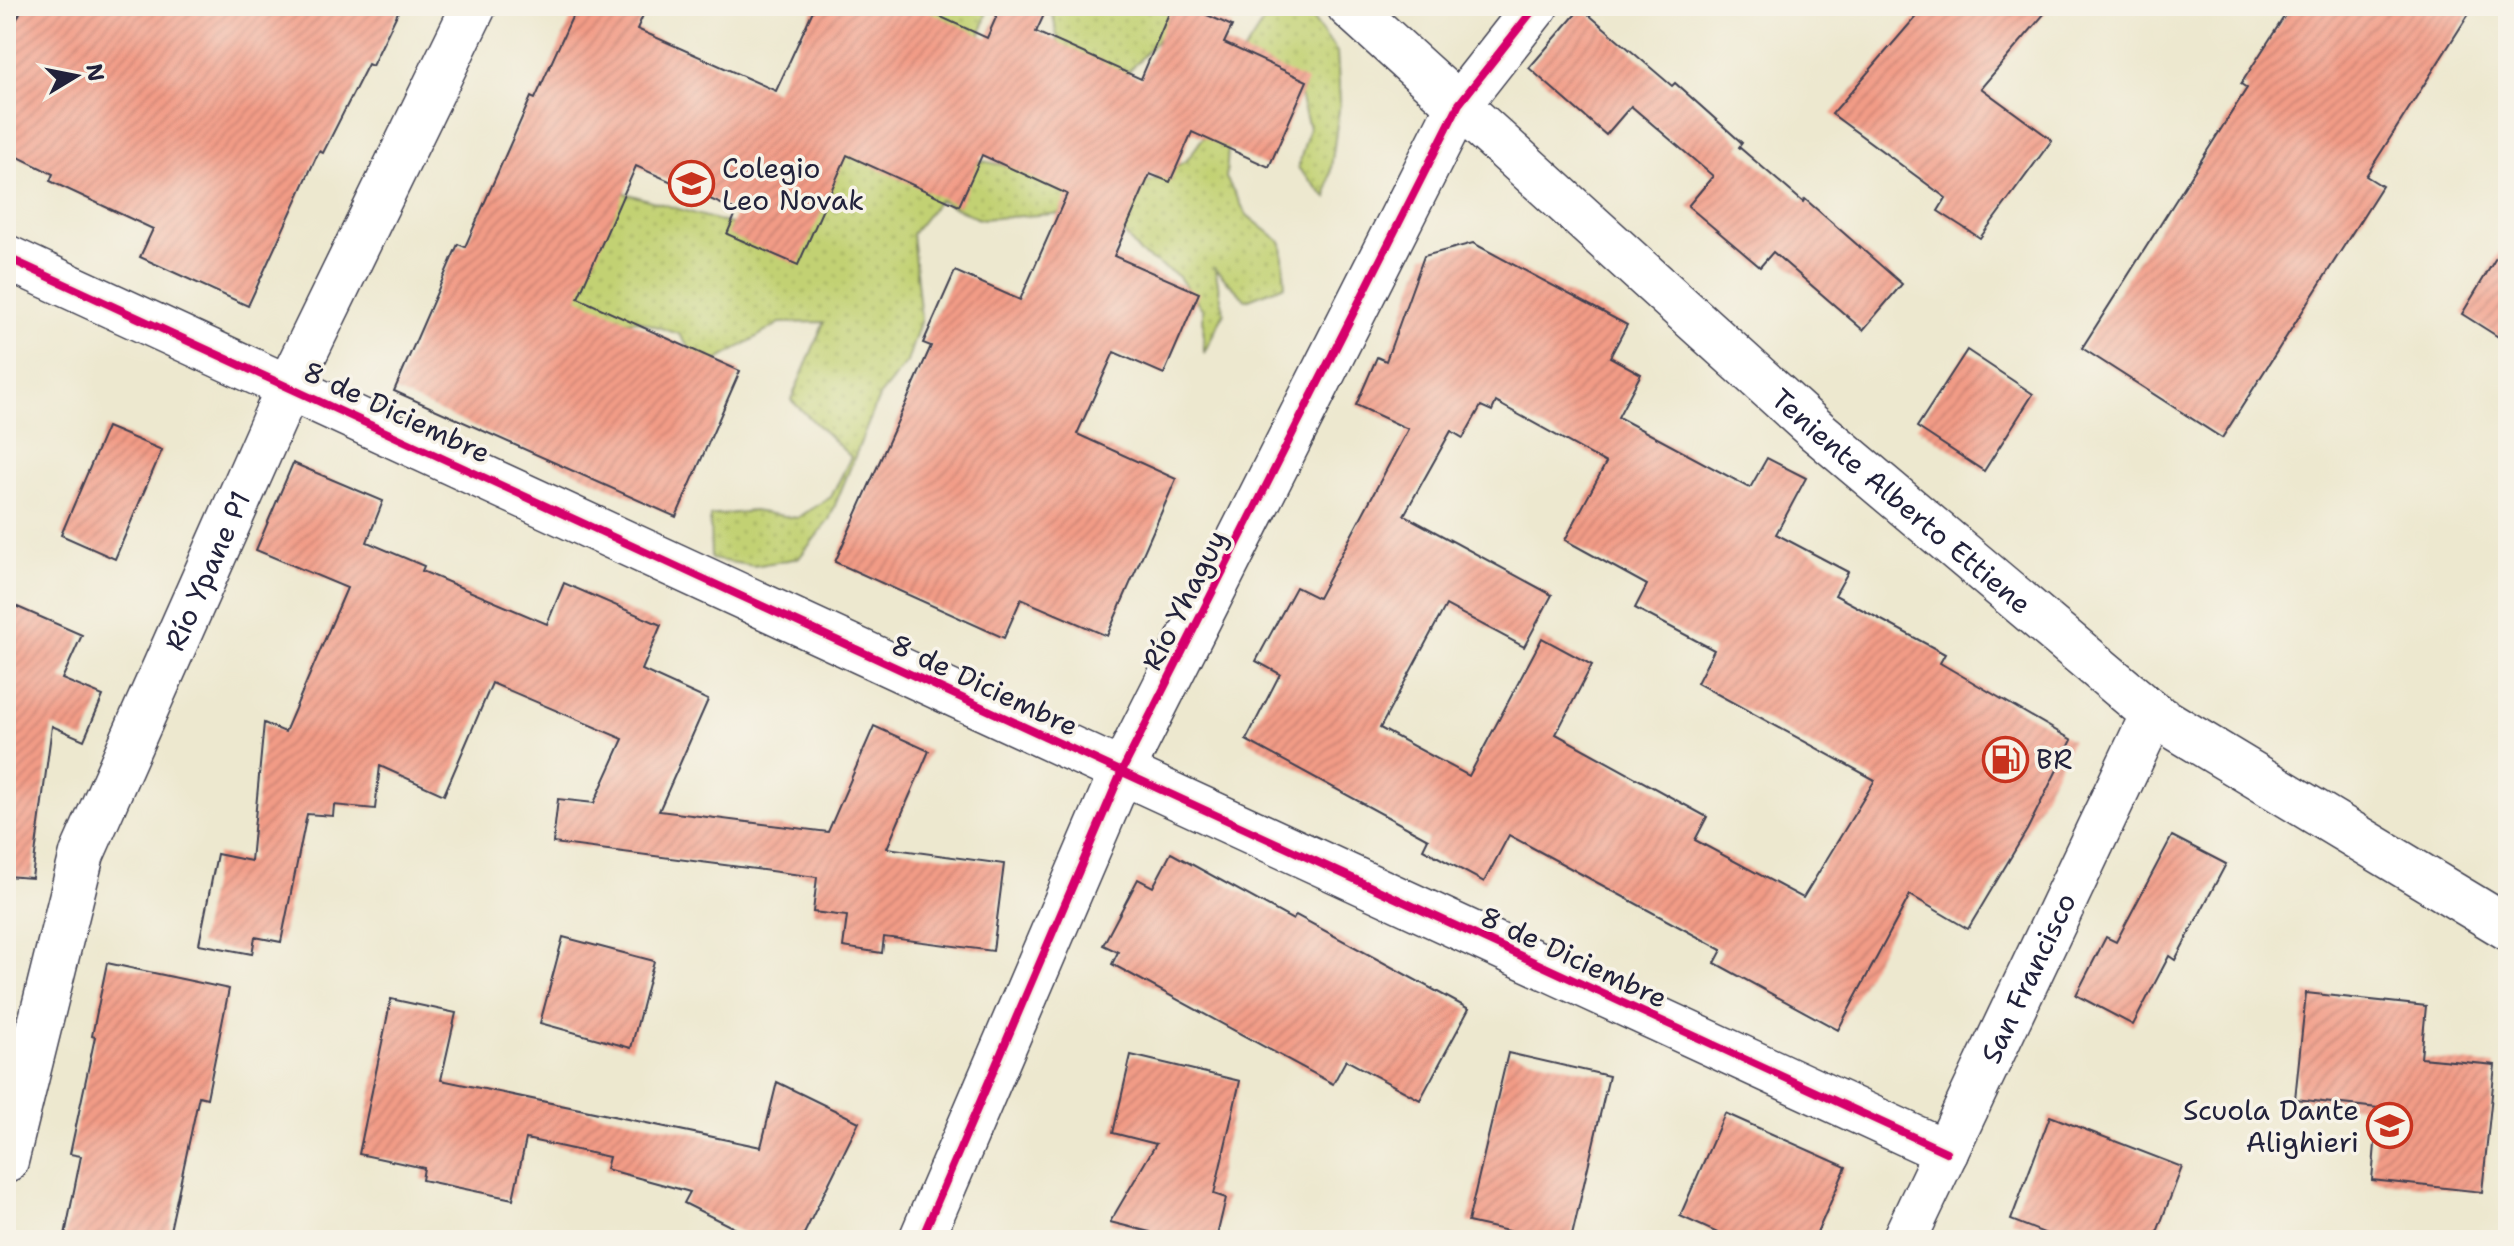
<svg xmlns="http://www.w3.org/2000/svg" width="2514" height="1246" font-family="'Shantell Sans',sans-serif">
  <style>
    .park { fill: url(#park-dots); stroke: #727a57; stroke-width: 2 }
    .building { fill: url(#building-hatch); fill-rule: evenodd }
    .lines { fill: none; stroke-linecap: round; stroke-linejoin: round }
    .minor-casing { stroke: #404051; stroke-width: 47 }
    .major-casing { stroke: #404051; stroke-width: 47 }
    .minor { stroke: #fff; stroke-width: 44 }
    .major { stroke: #fff; stroke-width: 44 }
    .cycleway-casing { stroke: #f7f3e8; stroke-width: 13 }
    .cycleway { stroke: #d6006c; stroke-width: 8 }
    .labels { text-anchor: middle; stroke-width: 7; stroke-linejoin: round; paint-order: stroke }
    .poi-label { font-size: 28px; fill: #22223b; stroke: #f7f3e8; text-anchor: start }
    .street-label { font-size: 28px; fill: #22223b; stroke: #f7f3e8 }
  </style>
  <defs>
    <pattern id="park-dots" width="8" height="8" patternUnits="userSpaceOnUse" patternTransform="scale(2)"><rect width="8" height="8" fill="#c2d173"/><path d="M2 2h.1M6 6h.1" fill="none" stroke="#a6b364" stroke-width="1.8" stroke-linecap="round"/></pattern>
    <pattern id="building-hatch" width="6" height="6" patternUnits="userSpaceOnUse" patternTransform="scale(2)"><rect width="6" height="6" fill="#f29b86"/><path d="M-1 1l2-2M0 6l6-6M5 7l2-2" fill="none" stroke="#cf8575"/></pattern>
  </defs>
  <rect width="100%" height="100%" fill="#f7f3e8"/>
  <filter id="ink" filterUnits="userSpaceOnUse"><feTurbulence type="fractalNoise" baseFrequency=".0125" numOctaves="2"/><feDisplacementMap in="SourceGraphic" scale="16" xChannelSelector="R" yChannelSelector="G"/><feConvolveMatrix kernelMatrix="1 2 1 2 8 2 1 2 1" color-interpolation-filters="sRGB"/></filter>
  <filter id="wash" filterUnits="userSpaceOnUse"><feTurbulence type="fractalNoise" baseFrequency=".006" numOctaves="4" result="noise"/><feDisplacementMap in="SourceGraphic" scale="32" xChannelSelector="R" yChannelSelector="G"/><feGaussianBlur stdDeviation="1.8" result="paint"/><feColorMatrix in="noise" values="0 0 0 0 0 0 0 0 0 0 0 0 0 0 0 0 0 1.4 0 .05"/><feComposite in="paint" operator="in"/></filter>
  <g filter="url(#wash)">
    <rect width="100%" height="100%" fill="#ede8cf"/>
    <polygon class="park" points="883,6 988,6 978,47 966,158 1008,166 1061,60 1054,19 1047,6 1178,6 1166,31 1076,128 1110,192 1151,181 1187,160 1236,91 1244,52 1269,13 1312,18 1337,52 1340,102 1327,198 1298,168 1309,128 1297,85 1229,133 1226,178 1247,215 1282,243 1285,285 1246,300 1215,269 1224,313 1204,353 1203,310 1178,276 1140,253 1111,218 1067,213 979,219 939,200 912,234 921,319 907,362 879,397 829,520 799,558 754,566 711,559 710,516 753,511 797,518 831,497 851,457 791,400 824,322 780,323 705,368 679,334 637,320 593,324 558,294 587,182 730,224 815,210"/>
    <g id="blocks">
      <g class="building">
        <polygon points="23,6 401,6 372,66 368,64 323,153 319,151 248,306 140,257 153,229 50,181 53,174 6,151 6,42"/>
        <polygon points="577,6 647,6 637,29 776,91 815,6 917,6 987,38 1001,6 1048,6 1036,32 1141,79 1172,6 1187,6 1232,26 1224,43 1307,81 1269,167 1192,132 1170,182 1150,174 1114,256 1199,293 1164,374 1114,352 1077,434 1176,479 1107,636 1021,599 1004,638 835,562 931,346 923,343 955,271 1020,300 1067,194 982,155 959,206 847,155 798,265 727,234 737,211 636,166 578,298 740,371 676,517 394,391 458,244 465,247 531,97 535,99"/>
        <polygon points="1925,6 2051,6 1981,88 2052,140 1980,238 1938,211 1946,198 1832,114"/>
        <polygon points="2291,6 2474,6 2366,176 2382,186 2222,438 2082,348 2247,88 2241,84"/>
        <polygon points="1581,8 1672,86 1675,83 1742,143 1739,147 1803,202 1805,199 1902,284 1863,330 1773,252 1760,267 1688,206 1713,176 1631,106 1606,135 1529,68"/>
        <polygon points="2508,238 2508,343 2462,314"/>
        <path d="M1473,243L1627,325L1610,357L1641,374L1618,417L1750,488L1767,458L1806,478L1776,534L1848,572L1835,595L1945,654L1940,663L2072,740L2027,830L1968,929L1910,895L1838,1030L1715,963L1722,950L1509,835L1484,882L1423,849L1428,839L1246,740L1280,674L1256,661L1296,587L1318,598L1408,429L1356,405L1377,357L1386,361L1424,256ZM1496,402L1606,463L1565,540L1647,585L1635,608L1714,650L1697,683L1875,780L1803,898L1695,840L1707,817L1556,734L1592,665L1542,638L1469,776L1380,728L1446,605L1524,647L1552,595L1404,515L1451,431L1463,438L1481,406L1492,411Z"/>
        <polygon points="1967,350 2033,394 1984,471 1917,427"/>
        <polygon points="107,427 162,450 115,559 61,535"/>
        <polygon points="293,463 383,501 367,542 424,566 422,571 547,624 564,583 661,625 642,670 708,700 659,811 828,832 874,726 929,751 887,848 1004,864 993,951 884,937 882,953 843,947 847,916 813,912 817,877 553,843 558,799 594,803 623,739 492,683 444,795 380,766 375,809 334,805 333,816 307,814 281,942 255,937 252,954 199,944 217,854 251,861 264,723 285,732 347,588 256,550"/>
        <polygon points="6,602 82,635 62,679 103,696 84,740 52,726 32,878 6,876"/>
        <polygon points="2172,836 2226,864 2175,960 2169,956 2133,1025 2076,995 2106,937 2116,942"/>
        <polygon points="1171,853 1293,920 1296,915 1469,1009 1420,1100 1346,1060 1333,1084 1112,964 1118,952 1103,945 1138,879 1153,887"/>
        <polygon points="563,937 654,961 631,1048 540,1023"/>
        <polygon points="107,963 229,989 207,1098 199,1096 168,1240 64,1240 81,1156 70,1154 95,1037 92,1036"/>
        <polygon points="2306,993 2426,1006 2421,1058 2495,1065 2482,1192 2372,1180 2378,1108 2295,1099"/>
        <polygon points="391,999 456,1013 441,1080 761,1147 777,1082 859,1122 801,1240 758,1240 684,1203 690,1192 606,1169 609,1157 526,1139 513,1199 422,1180 424,1168 359,1154"/>
        <polygon points="1508,1053 1609,1076 1571,1240 1548,1240 1468,1222"/>
        <polygon points="1131,1055 1240,1081 1214,1194 1226,1198 1216,1240 1148,1240 1150,1232 1110,1222 1156,1144 1113,1133"/>
        <polygon points="1725,1113 1846,1167 1814,1240 1733,1240 1680,1216"/>
        <polygon points="2050,1116 2182,1167 2154,1240 2062,1240 2011,1220"/>
      </g>
    </g>
  </g>
  <g filter="url(#ink)">
    <use href="#blocks" fill-opacity="0" stroke="#404051" stroke-width="2"/>
    <g class="lines">
      <defs>
        <g id="minor">
          <polyline points="6,257 1946,1152"/>
          <path id="s1" d="M6,1161L82,854L289,386L474,6"/>
          <polyline points="921,1240 1121,773 1459,104 1536,6"/>
          <path id="s2" d="M1904,1240L2153,714"/>
        </g>
        <g id="major">
          <path id="s3" d="M1349,6L1817,431L2153,714L2508,928"/>
        </g>
      </defs>
      <use href="#minor" class="minor-casing"/>
      <use href="#major" class="major-casing"/>
      <use href="#minor" class="minor"/>
      <use href="#major" class="major"/>
      <defs>
        <g id="cycleway">
          <polyline points="6,257 1946,1152"/>
          <polyline points="921,1240 1121,773 1459,104 1536,6"/>
        </g>
      </defs>
      <use href="#cycleway" class="cycleway-casing"/>
      <use href="#cycleway" class="cycleway"/>
    </g>
  </g>
  <defs>
    <symbol id="school-ring" viewBox="-11 -11 22 22"><circle r="9.5" fill="#f7f3e8" stroke="#c8321e" stroke-width="1.5"/><path d="M0-5L7-2L0 1L-7-2ZM-4 1L0 2.5L4 1V4Q0 6-4 4Z" fill="#c8321e"/></symbol>
    <symbol id="fuel-ring" viewBox="-11 -11 22 22"><circle r="9.5" fill="#f7f3e8" stroke="#c8321e" stroke-width="1.5"/><path d="M-5.5-6h7V0h2V4h1.3V-2.5L3-4.5l.8-.8L6-3V5H2.5V1h-1V6h-7ZM-4.2-4.7v3.2H.2V-4.7Z" fill="#c8321e"/></symbol>
  </defs>
  <g fill-rule="evenodd">
    <use href="#school-ring" x="666" y="158" width="51" height="51"/>
    <use href="#fuel-ring" x="1980" y="734" width="51" height="51"/>
    <use href="#school-ring" x="2364" y="1100" width="51" height="51"/>
  </g>
  <g class="labels">
    <g class="poi-label">
      <text x="722" y="178">Colegio<tspan x="722" dy="32">Leo Novak</tspan></text>
      <text x="2036" y="769">BR</text>
      <text x="2359" y="1120" text-anchor="end">Scuola Dante<tspan x="2359" dy="32">Alighieri</tspan></text>
    </g>
    <g class="street-label">
      <text transform="translate(397 412) rotate(25)" y="10">8 de Diciembre</text>
      <text dy="10" stroke="none"><textPath href="#s3" startOffset="742">Teniente Alberto Ettiene</textPath></text>
      <text dy="10" stroke="none"><textPath href="#s1" startOffset="626">Río Ypane P1</textPath></text>
      <text transform="translate(1184 600) rotate(-63)" y="10">Río Yhaguy</text>
      <text transform="translate(985 685) rotate(25)" y="10">8 de Diciembre</text>
      <text transform="translate(1574 957) rotate(25)" y="10">8 de Diciembre</text>
      <text dy="10" stroke="none"><textPath href="#s2" startOffset="290">San Francisco</textPath></text>
    </g>
  </g>
  <rect width="2514" height="1246" fill="none" stroke="#f7f3e8" stroke-width="32"/>
  <g transform="translate(76 76) rotate(80)" stroke="#f7f3e8" stroke-width="6" paint-order="stroke">
  <path d="M0-6L14 30L0 20L-14 30Z" fill="#22223b"/>
  <text y="-12" font-size="22" font-weight="bold" text-anchor="middle" fill="#22223b">N</text>
  </g>
</svg>
